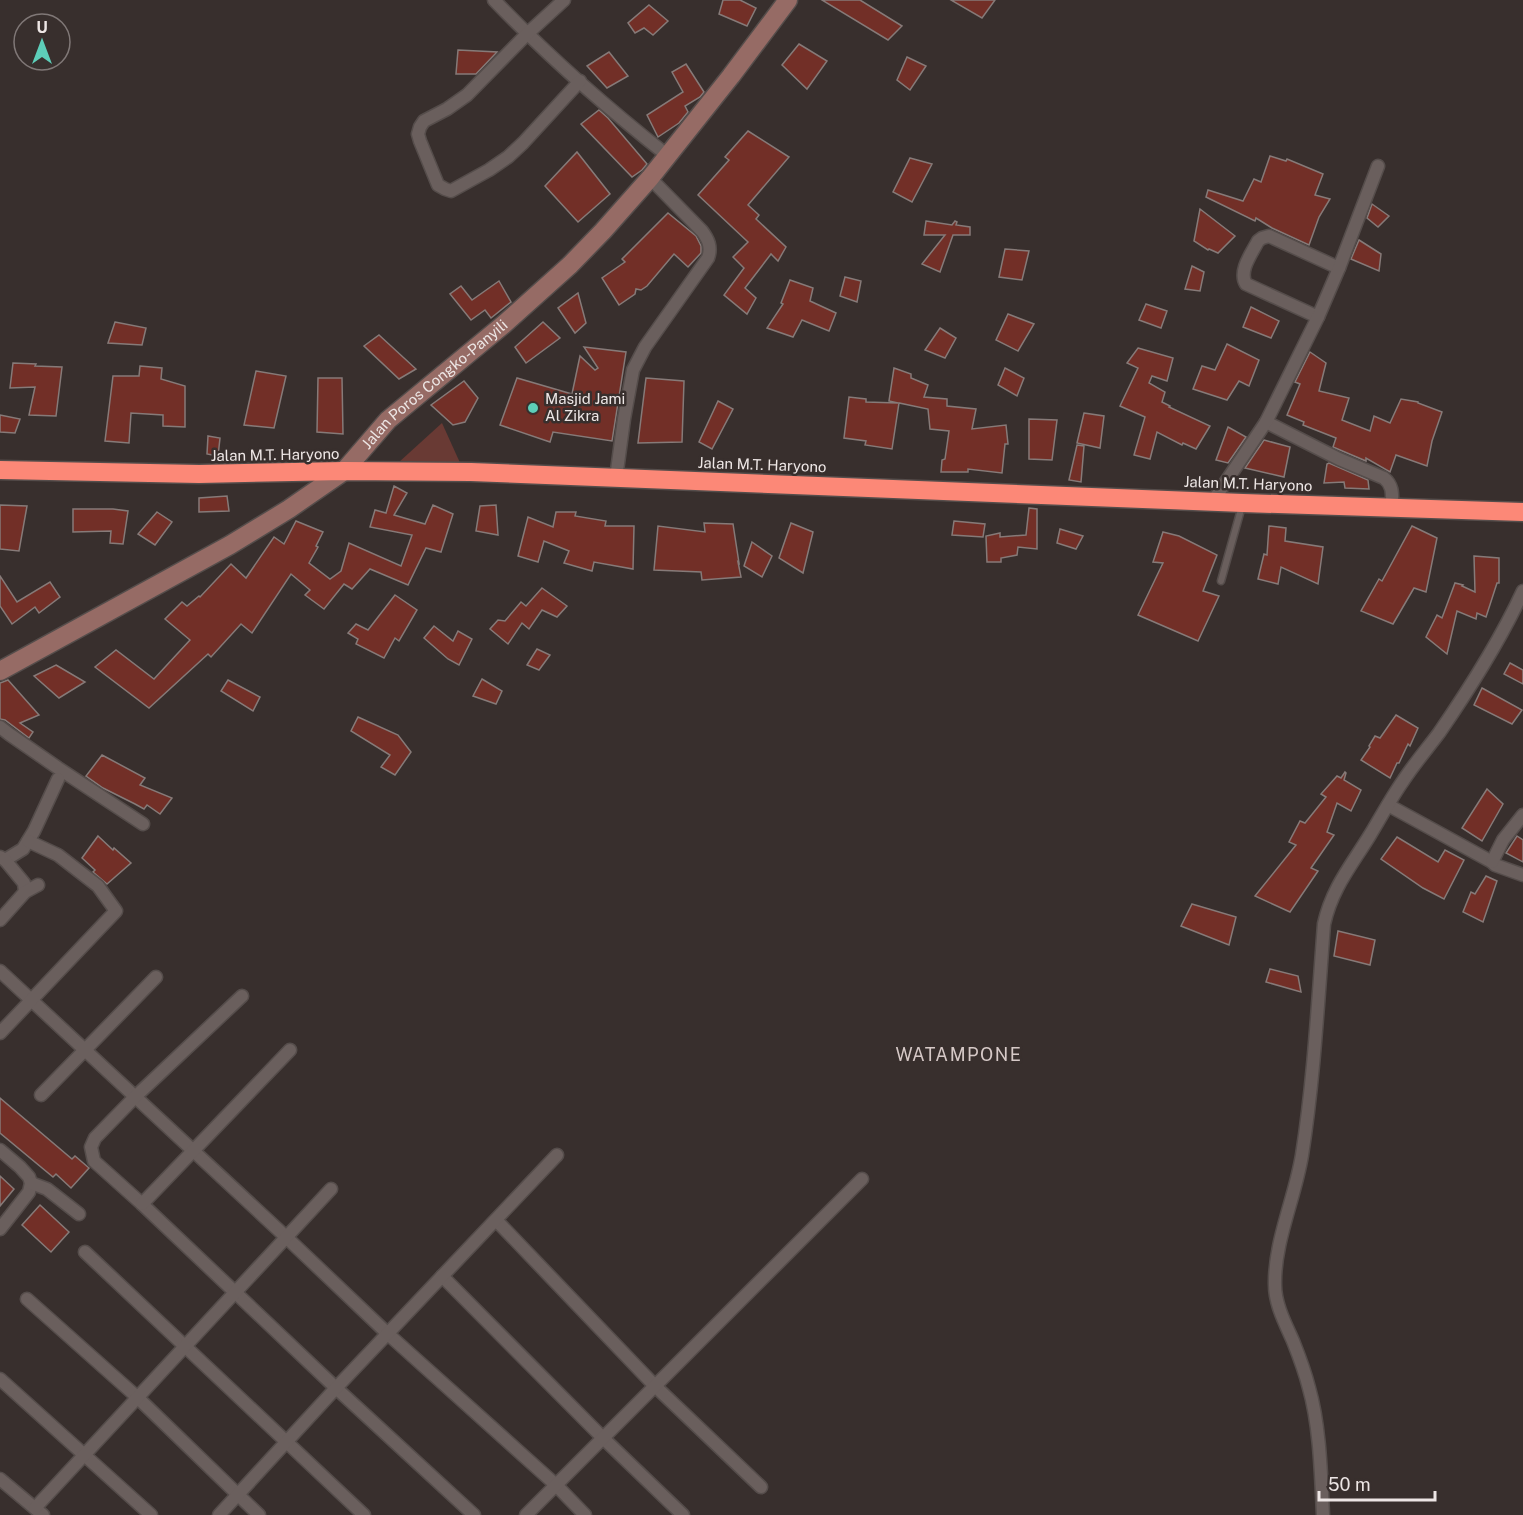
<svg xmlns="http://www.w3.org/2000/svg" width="1523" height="1515" font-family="'Public Sans',sans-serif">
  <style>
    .green { fill: #693a34 }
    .building { fill: #722f27; stroke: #867a78; stroke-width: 1.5 }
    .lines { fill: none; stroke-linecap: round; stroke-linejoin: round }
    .lane-casing { stroke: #554d4b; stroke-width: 9 }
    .street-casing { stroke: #554d4b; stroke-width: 15 }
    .secondary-casing { stroke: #554d4b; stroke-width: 21 }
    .highway-casing { stroke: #554d4b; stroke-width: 21 }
    .lane { stroke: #6a5f5d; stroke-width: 6 }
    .street { stroke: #6a5f5d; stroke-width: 12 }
    .secondary { stroke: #966b65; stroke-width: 18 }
    .highway { stroke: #fc8877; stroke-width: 18 }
    .poi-dot { fill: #5dceb9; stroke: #382f2d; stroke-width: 2 }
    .labels { text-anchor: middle; stroke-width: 5; stroke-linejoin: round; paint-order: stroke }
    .street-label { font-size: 15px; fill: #ede6e5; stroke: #382f2d }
    .poi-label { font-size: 15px; fill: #ede6e5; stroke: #382f2d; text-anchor: start }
    .quarter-label { font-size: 18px; letter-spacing: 1.5px; fill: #d6c9c7; stroke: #382f2d }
  </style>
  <rect width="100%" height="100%" fill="#382f2d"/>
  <polygon class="green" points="442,423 461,465 398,463"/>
  <g class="building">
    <polygon points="723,0 740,0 756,8 747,26 719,14"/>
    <polygon points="822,0 860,0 902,26 888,40"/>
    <polygon points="951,0 995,0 982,18"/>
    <polygon points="649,5 668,21 653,35 644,28 635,33 628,23"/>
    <polygon points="799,44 827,61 807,89 782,65"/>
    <polygon points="458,50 497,52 476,74 456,74"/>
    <polygon points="609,52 628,76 607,88 587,66"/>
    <polygon points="907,57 926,66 910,90 897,80"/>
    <polygon points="686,64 704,92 700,97 685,106 688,112 679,123 658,137 647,115 683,92 672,72"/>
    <polygon points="599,110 608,118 647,164 642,170 632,177 581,124"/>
    <polygon points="748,131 789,157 748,205 759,215 756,219 786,247 778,261 771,254 745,288 756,298 747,314 724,295 744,268 733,257 748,242 698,195 729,160 725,157"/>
    <polygon points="577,152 610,194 578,222 545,186"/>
    <polygon points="1270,156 1286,161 1287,159 1323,174 1315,195 1330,199 1319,217 1309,245 1272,228 1256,218 1255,221 1206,197 1208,190 1243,201 1254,179 1261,182"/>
    <polygon points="910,158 932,164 912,202 893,192"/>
    <polygon points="1372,204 1389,216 1378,227 1367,218"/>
    <polygon points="1200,209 1235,236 1218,253 1209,249 1208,250 1194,241"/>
    <polygon points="668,213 696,236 701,246 701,253 688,267 674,254 647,286 641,290 636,289 635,294 619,305 602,278 625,262 622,259"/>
    <polygon points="926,221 952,225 955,221 957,222 956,225 970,227 970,235 953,235 940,272 922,264 945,235 924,235"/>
    <polygon points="1359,240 1381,254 1379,271 1351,259"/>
    <polygon points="1005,249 1029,251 1022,280 999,277"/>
    <polygon points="1192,266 1204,272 1200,291 1185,289"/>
    <polygon points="845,277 861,281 857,302 840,296"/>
    <polygon points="790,280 813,288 810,301 836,313 829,331 802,320 793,337 767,328 783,304 781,303"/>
    <polygon points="499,281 511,302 491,318 485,310 471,320 450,294 461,286 472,300"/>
    <polygon points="578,293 586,323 575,333 558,308"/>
    <polygon points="1146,304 1167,311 1161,328 1139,320"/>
    <polygon points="1251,307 1279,321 1271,338 1243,327"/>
    <polygon points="1008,314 1034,324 1018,351 996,340"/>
    <polygon points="115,322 146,328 142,345 108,343"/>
    <polygon points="543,322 560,338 526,363 515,347"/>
    <polygon points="940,328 956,338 945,358 925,350"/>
    <polygon points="379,335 416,369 399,379 364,346"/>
    <polygon points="1227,344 1259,360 1249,386 1239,381 1227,400 1193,389 1202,366 1215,370"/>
    <polygon points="584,347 626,352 612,441 553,432 550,442 500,425 517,378 572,394 580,356 595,370 598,368"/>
    <polygon points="1138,348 1173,358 1167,381 1152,376 1149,383 1165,392 1162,402 1170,406 1169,407 1210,426 1196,449 1183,443 1182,445 1157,432 1150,459 1134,455 1145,417 1120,406 1138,368 1127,363"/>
    <polygon points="1310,352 1326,363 1319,391 1349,398 1342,420 1370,431 1374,416 1390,423 1401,399 1418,402 1418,403 1442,412 1432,441 1427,466 1396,455 1390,472 1366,458 1366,461 1333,447 1336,438 1303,425 1304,422 1287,415 1300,384 1295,382"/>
    <polygon points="13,363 36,364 35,366 62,367 56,416 29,415 35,387 10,388"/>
    <polygon points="140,366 162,368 161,379 185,386 185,427 163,426 163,415 131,413 129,443 105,441 113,376 139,376"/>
    <polygon points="894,368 911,374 911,378 928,385 924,397 947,399 947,406 976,409 972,429 1006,425 1008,444 1005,444 1002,473 968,469 968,472 941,472 942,460 945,459 949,431 930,429 928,409 899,403 892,449 865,445 866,441 844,438 849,397 866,399 866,402 898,403 889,401"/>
    <polygon points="1005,368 1024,378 1017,396 998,385"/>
    <polygon points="256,371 286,376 274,428 244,425"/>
    <polygon points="318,378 342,378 343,434 317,432"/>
    <polygon points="646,378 684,381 682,442 638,443"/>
    <polygon points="464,381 478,398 465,422 453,425 431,405"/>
    <polygon points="718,401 733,409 712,449 699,442"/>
    <polygon points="1084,413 1104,416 1100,448 1077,443"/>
    <polygon points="0,415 20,419 15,433 0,432"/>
    <polygon points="1029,419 1057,420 1052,460 1029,459"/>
    <polygon points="1228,427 1246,437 1228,463 1216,460"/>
    <polygon points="208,436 220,438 218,456 207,454"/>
    <polygon points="1264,440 1290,447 1284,477 1245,468"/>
    <polygon points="1077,445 1084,446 1081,482 1069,480"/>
    <polygon points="1329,463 1368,480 1369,489 1345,488 1344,482 1324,483 1327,464"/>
    <polygon points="394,486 407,493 394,515 425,524 433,505 453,514 441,552 426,548 408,585 370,569 352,589 344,584 324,609 305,595 310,590 291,574 252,633 241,624 211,657 208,654 149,708 95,667 116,650 154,679 190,640 165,619 182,602 187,606 199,596 200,597 231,564 246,578 274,537 284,544 296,521 323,532 316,546 318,547 309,563 330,579 341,571 349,543 401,566 412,535 370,527 375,510 386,513"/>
    <polygon points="227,496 229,511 199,512 199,498"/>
    <polygon points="0,505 27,506 19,551 0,549"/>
    <polygon points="496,505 498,535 476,531 480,506"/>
    <polygon points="1029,508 1037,509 1037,549 1018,547 1017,555 1001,558 1001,562 987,562 986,536 1000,533 1000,537 1026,535"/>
    <polygon points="73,509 113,509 128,511 123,544 110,543 111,531 73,532"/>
    <polygon points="157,512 172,522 155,545 138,534"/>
    <polygon points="556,512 576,512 575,516 606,521 605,526 634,526 633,569 594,562 592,571 564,563 569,551 544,541 538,562 518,556 528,517 553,527"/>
    <polygon points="954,521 985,524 983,537 952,535"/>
    <polygon points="704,523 733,524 739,563 738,562 741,577 702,580 701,572 654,570 658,526 705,532"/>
    <polygon points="791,523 813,532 803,573 779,558"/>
    <polygon points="1269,526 1286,528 1285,541 1323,547 1318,584 1281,567 1278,584 1258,579 1264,554 1267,555"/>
    <polygon points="1412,526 1437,538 1426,592 1414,588 1393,624 1361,611 1379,579 1382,581"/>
    <polygon points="1060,529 1083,536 1076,549 1057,543"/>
    <polygon points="1163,532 1179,536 1217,555 1203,591 1219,596 1198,641 1138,615 1163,563 1153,562"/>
    <polygon points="752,542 772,556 762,577 744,566"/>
    <polygon points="1474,556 1499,558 1499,583 1497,583 1486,617 1477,613 1476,619 1457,611 1447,654 1426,637 1437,615 1442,618 1455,583 1463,585 1462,586 1475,592"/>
    <polygon points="0,576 17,602 50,582 60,597 39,613 35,607 12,624 0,606"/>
    <polygon points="542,588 567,606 557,617 542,610 529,629 522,623 508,644 490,629 498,620 505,621 521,602 526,606"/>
    <polygon points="395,595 417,610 399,641 395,638 384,658 356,644 358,639 348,633 356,624 368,630"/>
    <polygon points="434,626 453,641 458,631 472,639 459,665 448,659 424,638"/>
    <polygon points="537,649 550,655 539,670 527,665"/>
    <polygon points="1510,663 1523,670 1523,684 1504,674"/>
    <polygon points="56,665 85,682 59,698 34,676"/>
    <polygon points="482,679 502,691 496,704 473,696"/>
    <polygon points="8,680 39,715 20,723 33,732 29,738 5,720 0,719 0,683"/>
    <polygon points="228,680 260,697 253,711 221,691"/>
    <polygon points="1482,688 1522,710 1512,724 1474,705"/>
    <polygon points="1396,715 1418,728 1410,746 1408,744 1399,763 1397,763 1390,778 1361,760 1370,747 1369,746 1375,736 1380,738"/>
    <polygon points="358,717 398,735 411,752 395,775 381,767 390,755 351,731"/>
    <polygon points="102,755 145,778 140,785 172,798 160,814 147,805 144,809 135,804 103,788 86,776"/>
    <polygon points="1345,772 1346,773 1344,780 1361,790 1351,811 1337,803 1327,832 1334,835 1311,868 1318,871 1290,912 1255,896 1296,845 1289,842 1300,821 1305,823 1326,797 1321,794 1337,776 1341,778"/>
    <polygon points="1487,789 1503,804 1482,841 1462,828"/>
    <polygon points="98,836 113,850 114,848 131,863 107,884 93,872 95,870 82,858"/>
    <polygon points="1517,836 1523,840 1523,862 1506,853"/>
    <polygon points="1397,837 1438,862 1445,850 1464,860 1444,899 1423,888 1381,859"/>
    <polygon points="1486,876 1497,881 1483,922 1463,912 1471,892 1475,894"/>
    <polygon points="1192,904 1236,917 1229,945 1181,926"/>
    <polygon points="1338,931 1375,940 1370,965 1334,956"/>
    <polygon points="1270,969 1298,976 1301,992 1266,982"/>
    <polygon points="0,1098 72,1159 75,1156 89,1168 71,1188 56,1174 53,1177 0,1133"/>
    <polygon points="0,1176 14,1189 0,1206"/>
    <polygon points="40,1205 69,1232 51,1252 22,1225"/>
  </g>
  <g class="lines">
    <defs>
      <polyline id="lane" points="1221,581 1242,506"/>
      <g id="street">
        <path d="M494,0C548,56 607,108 668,156"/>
        <polyline points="564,0 527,34 467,95 447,109 424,121 420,127 418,134 420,141 438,185 445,189 451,191 489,170 508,157 523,143 580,81"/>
        <path d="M1318,317L1246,284C1238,271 1252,253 1258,241L1262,238L1269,236L1339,268"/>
        <path d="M1266,422L1339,459L1384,478C1394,486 1392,496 1392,508"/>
        <path d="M616,478L624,419L633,370L645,347L708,258C712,247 708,239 702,231L650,178"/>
        <polyline points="1213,501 1266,422 1318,317 1339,268 1378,166"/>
        <polyline points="0,727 9,734 58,768 143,824"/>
        <polyline points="1388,805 1492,862 1495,865 1523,875"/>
        <polyline points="0,857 5,860 23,849 34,831 58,779"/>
        <polyline points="5,860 24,883 25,892"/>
        <polyline points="1492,862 1503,840 1523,815"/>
        <polyline points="0,920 25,892 38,885"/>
        <polyline points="0,971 286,1237 388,1334 556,1485 585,1515"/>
        <polyline points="242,996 135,1097 95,1138 91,1147 94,1161 142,1204 336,1388 474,1515"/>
        <polyline points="0,1033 116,911 98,886 58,855 28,841"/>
        <polyline points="41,1095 156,977"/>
        <polyline points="0,1150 20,1167 29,1177 31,1183 29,1192 0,1229"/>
        <polyline points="31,1183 47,1189 79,1214"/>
        <polyline points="142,1204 290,1050"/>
        <polyline points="496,1220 655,1386 761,1487"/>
        <polyline points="85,1252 364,1515"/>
        <polyline points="442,1276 603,1438 683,1515"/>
        <polyline points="27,1299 137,1397 259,1515"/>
        <polyline points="0,1379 151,1515"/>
        <polyline points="0,1479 43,1515"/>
        <polyline points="35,1508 331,1189"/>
        <polyline points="219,1515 336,1388 557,1155"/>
        <polyline points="526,1515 862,1179"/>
        <path d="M1323,1515C1321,1475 1320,1426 1309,1388C1305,1372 1299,1356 1293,1341C1285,1323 1275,1304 1275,1285C1274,1242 1295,1198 1302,1155C1314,1079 1318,1001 1324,924C1332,888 1351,866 1370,835C1381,817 1391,798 1403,781C1414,764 1427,749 1439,733C1470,688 1500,641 1523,591"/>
      </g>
      <g id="secondary">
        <path id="s1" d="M0,671L230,545L289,509L344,471L388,420L503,325L570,265L603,231L650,178L731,76L788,0"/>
      </g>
      <polyline id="highway" points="0,470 199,474 344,471 471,472 1243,503 1523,512"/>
    </defs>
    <use href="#lane" class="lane-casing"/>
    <use href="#street" class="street-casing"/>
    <use href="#secondary" class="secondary-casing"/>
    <use href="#highway" class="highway-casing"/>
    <use href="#lane" class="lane"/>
    <use href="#street" class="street"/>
    <use href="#secondary" class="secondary"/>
    <use href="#highway" class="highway"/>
  </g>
  <circle class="poi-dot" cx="533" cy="408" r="6"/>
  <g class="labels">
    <g class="street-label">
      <text dy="5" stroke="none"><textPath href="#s1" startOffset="524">Jalan Poros Congko-Panyili</textPath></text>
      <text transform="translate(275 455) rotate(-1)" y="5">Jalan M.T. Haryono</text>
      <text transform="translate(762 465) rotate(2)" y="5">Jalan M.T. Haryono</text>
      <text transform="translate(1248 484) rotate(2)" y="5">Jalan M.T. Haryono</text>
    </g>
    <g class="poi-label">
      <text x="545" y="404">Masjid Jami<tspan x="545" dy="17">Al Zikra</tspan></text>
    </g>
    <g class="quarter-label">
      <text x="959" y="1061">WATAMPONE</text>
    </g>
  </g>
  <g transform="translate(42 42)"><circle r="28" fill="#382f2d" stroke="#807877" stroke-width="1.5"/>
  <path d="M0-4.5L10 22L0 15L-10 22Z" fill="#5dceb9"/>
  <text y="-9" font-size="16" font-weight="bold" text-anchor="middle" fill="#ede6e5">U</text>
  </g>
  <path d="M1319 1491v9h116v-9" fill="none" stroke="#ede6e5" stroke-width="3"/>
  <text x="1328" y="1491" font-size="18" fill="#ede6e5" stroke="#382f2d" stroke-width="4.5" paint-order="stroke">50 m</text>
</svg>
